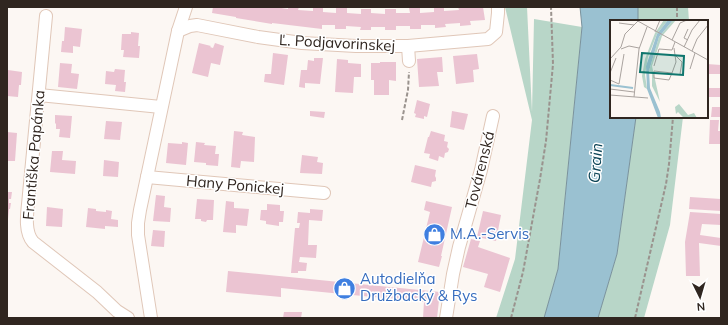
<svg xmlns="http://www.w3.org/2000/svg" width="728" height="325" font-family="Mulish,sans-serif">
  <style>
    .green { fill: #b8d6c8 }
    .water { fill: #9ac1d1; stroke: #7a929c }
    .building { fill: #ebc4d2 }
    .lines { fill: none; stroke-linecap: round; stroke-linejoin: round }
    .street-casing { stroke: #e0c7b8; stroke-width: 14 }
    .path { stroke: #9a938e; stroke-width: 2; stroke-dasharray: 4 2; stroke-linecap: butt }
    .street { stroke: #fff; stroke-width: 12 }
    .labels { text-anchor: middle; stroke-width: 3; stroke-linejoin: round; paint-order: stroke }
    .street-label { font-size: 15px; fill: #302620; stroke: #fff }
    .shop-label { font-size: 15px; fill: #366cbe; stroke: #fff; text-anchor: start }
    .water-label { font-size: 16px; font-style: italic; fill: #0c4456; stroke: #fff }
    .inset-river { fill: none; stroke: #9ac1d1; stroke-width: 2 }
    .inset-road { fill: none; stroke: #aaa39f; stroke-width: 1 }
    .view { fill: #0f766e; fill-opacity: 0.15; stroke: #0f766e; stroke-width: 2 }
    .inset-edge { fill: none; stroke: #302620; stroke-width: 2 }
  </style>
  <rect width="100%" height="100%" fill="#fcf7f3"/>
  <g class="green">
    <polygon points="505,7 527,7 532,112 534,19 582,27 558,269 544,318 496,318 515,259 532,120"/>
    <polygon points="638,7 688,7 689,21 638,21"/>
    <polygon points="636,117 683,117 670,225 644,318 598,318 617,254"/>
  </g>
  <polygon class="water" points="580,7 638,7 638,21 611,21 611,117 636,117 617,254 598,318 544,318 558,269 582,27"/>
  <g class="building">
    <polygon points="213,7 275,7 288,9 288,7 299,7 298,10 313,11 313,7 323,8 323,12 336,13 336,8 347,8 347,13 361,14 361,9 371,9 371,13 385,14 385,9 396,9 396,13 410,13 409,8 420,8 420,13 434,12 434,7 444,7 444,11 459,10 458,7 469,7 469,8 483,7 485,20 470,21 471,25 460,26 460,23 445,24 446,27 435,28 435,25 421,25 421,29 410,29 410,26 396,26 396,30 385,30 385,27 371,27 371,30 360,30 361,27 346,26 346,29 335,29 335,25 322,25 322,29 272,23 272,24 236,18 236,17 212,13"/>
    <polygon points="65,27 82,29 80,47 73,46 73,53 61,52 62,41 64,41"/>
    <polygon points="131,32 139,33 138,46 140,46 139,58 123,57 124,50 121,50 122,34 131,34"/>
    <polygon points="199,43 211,46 210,47 213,48 215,43 224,46 220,65 211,63 208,77 192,73"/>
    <polygon points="273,53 288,55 284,85 264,82 265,74 271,74"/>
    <polygon points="477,54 479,69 473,70 474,82 456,84 453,56"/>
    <polygon points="442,57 443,72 437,72 439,86 419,87 417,59"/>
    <polygon points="314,58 323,58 320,84 305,83 305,88 299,87 301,70 307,70 308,60 314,61"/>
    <polygon points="337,59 348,60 348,63 361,64 361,77 354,77 353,93 335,92"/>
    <polygon points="380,62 396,62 396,81 389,80 389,95 374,95 374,80 371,80 371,63 380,63"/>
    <polygon points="60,63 72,64 71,73 79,74 77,89 58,87"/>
    <polygon points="707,64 721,65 721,74 707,74"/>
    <polygon points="115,69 125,70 124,82 126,82 125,92 115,91 116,85 105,84 106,71 114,72"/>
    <polygon points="8,70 22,72 21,85 19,85 18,97 7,96"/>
    <rect x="707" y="88" width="14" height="9"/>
    <polygon points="417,100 430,104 427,117 424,116 424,119 415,117 416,114 414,113"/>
    <polygon points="712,107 721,107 721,117 711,117"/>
    <polygon points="310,111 325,112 324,118 310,116"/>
    <polygon points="452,111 468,114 464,130 450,127"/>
    <polygon points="55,115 72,116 70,138 59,137 60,129 56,129 56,124 55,123"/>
    <polygon points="710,120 719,120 718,131 721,131 721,144 709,144"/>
    <polygon points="106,121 122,122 120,140 104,139"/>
    <polygon points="234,131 243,132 242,135 255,137 254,162 241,161 240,168 231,167"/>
    <polygon points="431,131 445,135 444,141 448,142 447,147 449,149 448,152 445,153 444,158 439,156 438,161 429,158 430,154 424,153 428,137 429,137"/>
    <polygon points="7,132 17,133 15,161 7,161"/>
    <polygon points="182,142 188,143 186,165 166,163 168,143 182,144"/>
    <polygon points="196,142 205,143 204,145 216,146 215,154 219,154 218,166 206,165 206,163 194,162"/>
    <polygon points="52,151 63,151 62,160 76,161 75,174 50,172"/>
    <polygon points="302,155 318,157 317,162 323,163 322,174 300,173"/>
    <polygon points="104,160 119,162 118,177 103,176"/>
    <polygon points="415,165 436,170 435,176 436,178 436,181 432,182 431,187 411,182"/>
    <polygon points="7,192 12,192 11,199 9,199 9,203 11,203 10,209 9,209 8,219 7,219"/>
    <polygon points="156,195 165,196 164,207 171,208 170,222 153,221"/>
    <polygon points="690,197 721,199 721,211 689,209"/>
    <polygon points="197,199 214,200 213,220 207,220 206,222 201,221 201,219 195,219"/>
    <polygon points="226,201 234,202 234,208 249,209 247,226 236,225 236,233 223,232"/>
    <polygon points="426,201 452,207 441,256 442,256 439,267 418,262 430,212 424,210"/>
    <polygon points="267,204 280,205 280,211 284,211 283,222 279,222 279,226 266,224 266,221 260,220 261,210 267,210"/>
    <polygon points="47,207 63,209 62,227 46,226"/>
    <polygon points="88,208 96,209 96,211 106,212 106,210 112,211 111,219 118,220 118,227 105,226 105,229 86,227"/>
    <polygon points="310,209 323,210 322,221 309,220 308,245 317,245 316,258 300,257 299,262 307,263 306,271 298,271 298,273 291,273 295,228 299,228 300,223 297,223 298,212 310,213"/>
    <polygon points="483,211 501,215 496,241 477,237"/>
    <polygon points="690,212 721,214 721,225 702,224 700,235 721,238 721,246 699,243 700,276 686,276 685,242"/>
    <polygon points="153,230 165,231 164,247 151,246"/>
    <polygon points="471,239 480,241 478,247 510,258 500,292 484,287 488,274 463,267"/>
    <polygon points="228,271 440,292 437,318 423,318 424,302 281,288 281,297 226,292"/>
    <polygon points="284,312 302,312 301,318 283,318"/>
  </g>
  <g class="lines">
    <defs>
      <g id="street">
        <path d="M46,16L29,194C28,209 23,230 33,242L97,292L117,311L128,318"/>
        <polyline points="178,31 190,26 197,25 258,37 302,43 356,46 408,46 488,39 496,32 498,13 498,7"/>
        <polyline points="408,46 409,61"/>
        <polyline points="39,95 161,107"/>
        <polyline points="147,177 324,193"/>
        <polyline points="151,318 138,235 138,223 140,210 178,31 186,7"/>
        <polyline points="446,318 453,274 459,247 481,170 493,116"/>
      </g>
    </defs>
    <use href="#street" class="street-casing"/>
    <g class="path">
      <polyline points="677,7 677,21"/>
      <polyline points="402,120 408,90 409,72"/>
      <polyline points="511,318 523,272 540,179 546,141 553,64 551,7"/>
      <polyline points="635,318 666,184 669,164 673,117"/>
    </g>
    <use href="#street" class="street"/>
  </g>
  <defs>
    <symbol id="shop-disc" viewBox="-11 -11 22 22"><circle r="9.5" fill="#3f7fe0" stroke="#fff"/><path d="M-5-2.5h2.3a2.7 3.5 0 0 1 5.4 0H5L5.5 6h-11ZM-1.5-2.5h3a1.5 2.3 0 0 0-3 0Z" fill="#fff"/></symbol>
  </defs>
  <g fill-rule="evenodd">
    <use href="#shop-disc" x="422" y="222" width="25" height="25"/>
    <use href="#shop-disc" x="332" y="276" width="25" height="25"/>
  </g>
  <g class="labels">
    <g class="street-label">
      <text transform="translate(337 43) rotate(3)" y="5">Ľ. Podjavorinskej</text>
      <text transform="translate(34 155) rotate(-85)" y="5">Františka Papánka</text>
      <text transform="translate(480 170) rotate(-76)" y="5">Továrenská</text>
      <text transform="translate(235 185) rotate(5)" y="5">Hany Ponickej</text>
    </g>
    <g class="shop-label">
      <text x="450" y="239">M.A.-Servis</text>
      <text x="360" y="284">Autodielňa<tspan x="360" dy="17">Družbacký &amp; Rys</tspan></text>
    </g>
    <g class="water-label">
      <text transform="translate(595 163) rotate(-86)" y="6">Grain</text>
    </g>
  </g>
  <g transform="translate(610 20)">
    <rect width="98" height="98" fill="#fcf7f3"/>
    <path d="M54,0H58L47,14L38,37L35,55L37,69L34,67L32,56L35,39L45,13ZM63,0H66L52,16L42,46L50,82L42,66V52L39,51L49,17ZM69,84L78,95L84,93L87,98H74L68,92L66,94L65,87Z" fill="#b8d6c8"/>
    <path d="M58,0H63L49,17L39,51L40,68L50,92L51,98H48L37,69L36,46L47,14Z" fill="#9ac1d1"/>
    <path class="inset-river" d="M0,65L23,68"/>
    <path class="inset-road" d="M26,0L98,40M9,3L24,5M45,12L50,0M62,20L70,3L77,0M78,20L74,18L78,9M74,27L82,10L90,0M11,29L19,26L29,28M82,31L87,19L98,5M66,36L72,42L70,54M0,39L11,27L15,14L29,0M44,46L49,29L62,30L65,22M80,49L85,33M0,53L6,38M62,53L44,51V58L59,60L62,53L66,42L64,28M0,60L9,64L14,34M0,69L24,72M0,75L38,78M24,77L29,29L37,7"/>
    <path class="view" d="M32,33L74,36L73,55L30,52Z"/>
    <rect width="98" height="98" class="inset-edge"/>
  </g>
  <rect width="728" height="325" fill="none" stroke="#302620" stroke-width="16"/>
  <g transform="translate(700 297) rotate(175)" stroke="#ffffff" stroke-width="3" paint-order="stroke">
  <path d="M0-3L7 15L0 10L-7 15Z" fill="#302620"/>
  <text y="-6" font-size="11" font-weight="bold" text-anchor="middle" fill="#302620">N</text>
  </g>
</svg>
